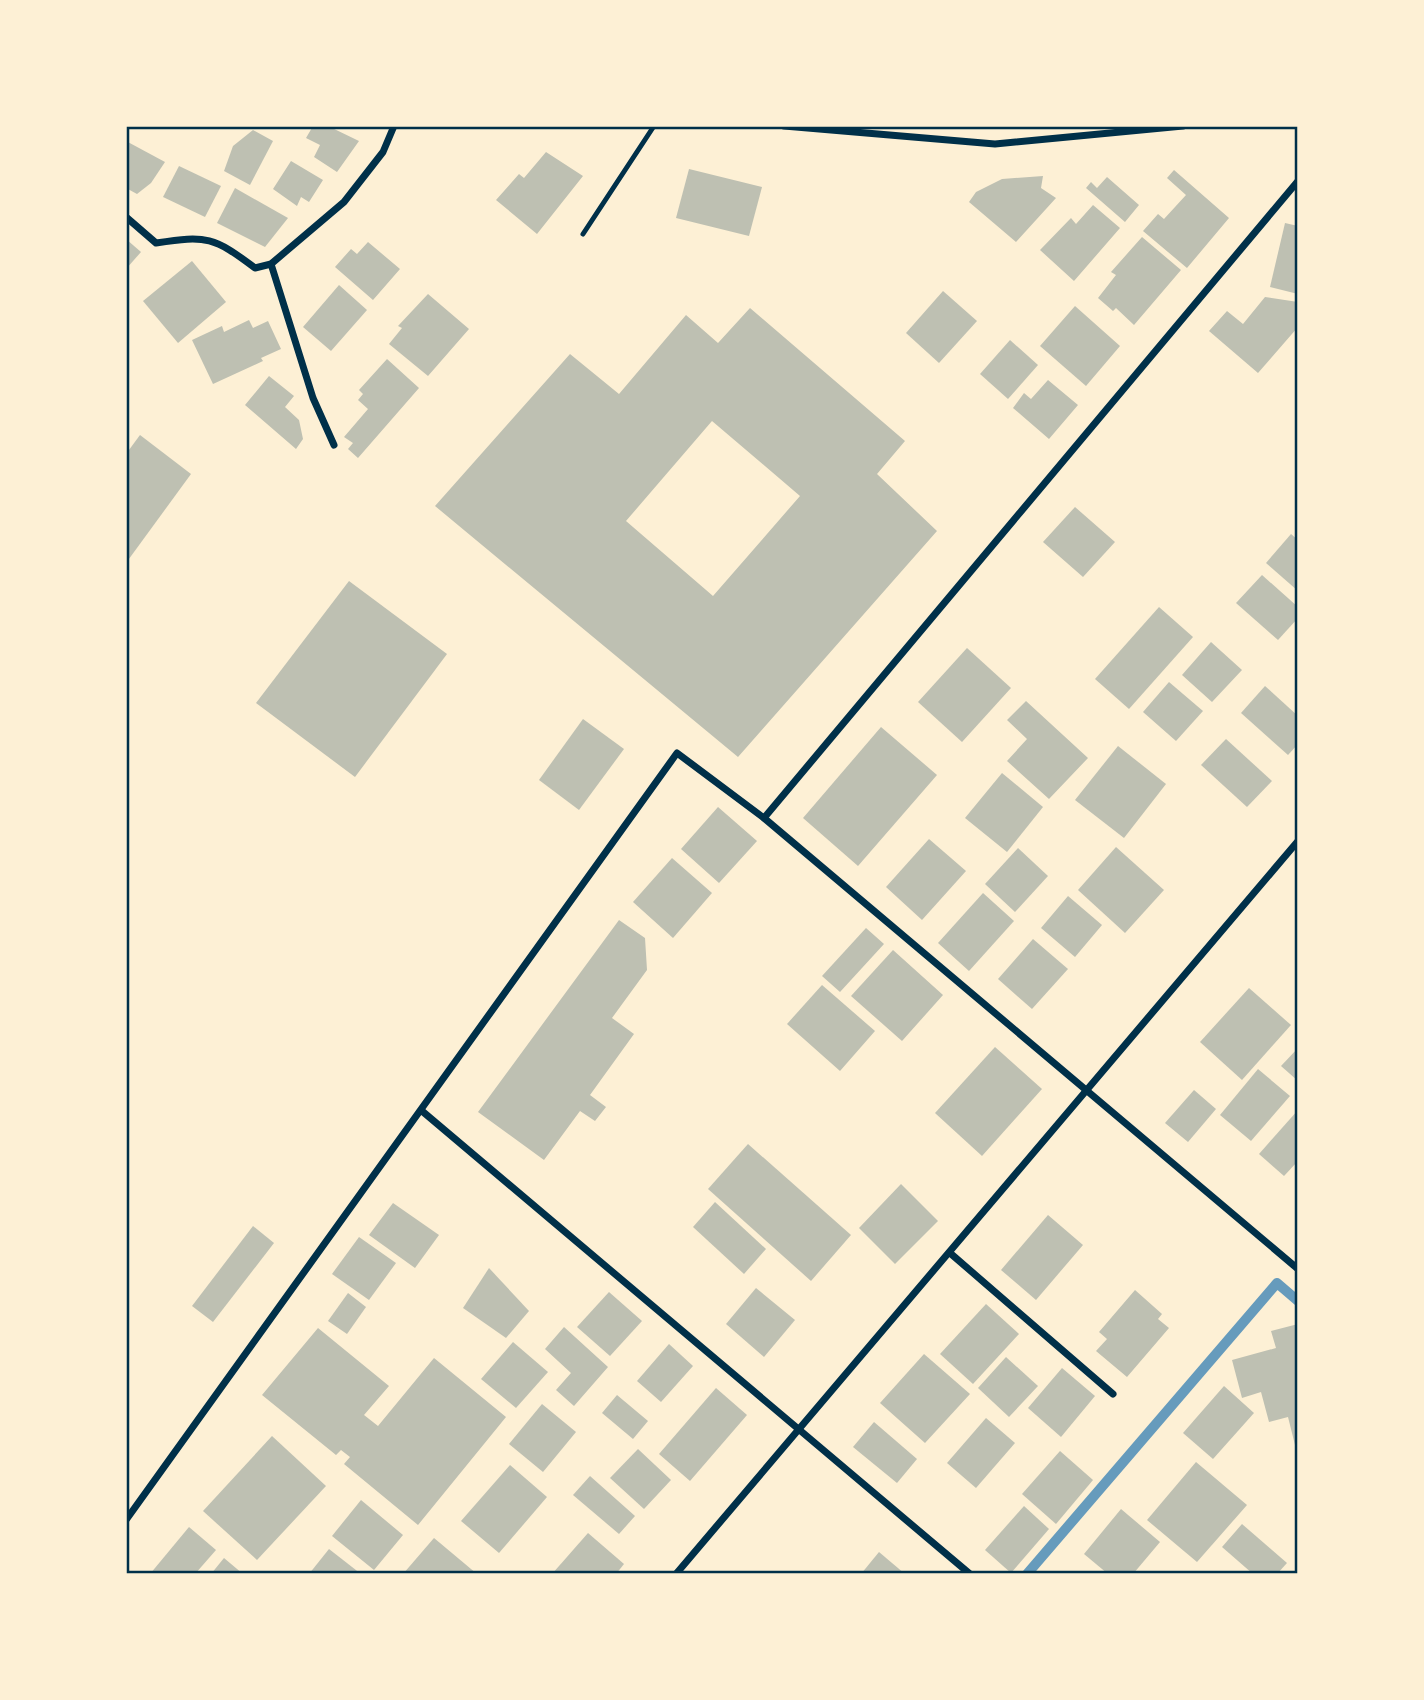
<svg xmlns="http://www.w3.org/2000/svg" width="1424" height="1700" font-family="'Noto Sans',sans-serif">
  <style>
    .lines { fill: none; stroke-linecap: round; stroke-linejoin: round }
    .stream { stroke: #669bbc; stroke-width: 10 }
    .building { fill: #bec0b2; fill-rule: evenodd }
    .service { stroke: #003049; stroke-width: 5 }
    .minor { stroke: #003049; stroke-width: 7 }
    .neatline { fill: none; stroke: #003049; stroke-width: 2.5 }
  </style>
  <rect width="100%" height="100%" fill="#fdf0d5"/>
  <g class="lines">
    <polyline class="stream" points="1027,1574 1277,1283 1298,1301"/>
  </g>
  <g class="building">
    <polygon points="313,126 328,126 359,141 337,172 314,157 320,145 306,138"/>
    <polygon points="253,130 273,141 250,185 224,171 233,146"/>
    <polygon points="126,141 165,162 151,183 137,194 126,188"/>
    <polygon points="546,152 583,176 537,234 496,200 519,174 524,178"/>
    <polygon points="291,161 323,180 309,202 301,197 297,206 273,189"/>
    <polygon points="179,166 221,186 205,217 163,197"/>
    <polygon points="689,169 762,187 749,236 676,218"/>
    <polygon points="1174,170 1229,218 1187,268 1143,231 1158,214 1164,219 1186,195 1167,178"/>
    <polygon points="1043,176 1041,188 1056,198 1016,242 969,202 976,192 1002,179"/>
    <polygon points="1107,177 1139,205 1125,222 1086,188 1091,182 1097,188"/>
    <polygon points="235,188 288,218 265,247 217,223"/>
    <polygon points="1093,205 1120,228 1074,281 1040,250 1071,218 1076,224"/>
    <polygon points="1285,223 1298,226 1298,294 1270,287"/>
    <polygon points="1142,237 1181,270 1134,325 1116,308 1113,311 1098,298 1116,275 1111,272"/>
    <polygon points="126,239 141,252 126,269"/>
    <polygon points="368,242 400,269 373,300 335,267 351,249 357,254"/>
    <polygon points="192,261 226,302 178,343 143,301"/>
    <polygon points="339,285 367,310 331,351 303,327"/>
    <polygon points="943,291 977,321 939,363 906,333"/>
    <polygon points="428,294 469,329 428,376 389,344 402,328 398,326"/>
    <polygon points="1265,297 1298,302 1298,327 1258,373 1209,331 1227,311 1243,324"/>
    <polygon points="1075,306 1120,346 1086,386 1040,346"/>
    <path d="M750,308L905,441L877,474L937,531L738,757L435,506L570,354L619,394L686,315L718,343ZM712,421L800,496L713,596L626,521Z"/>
    <polygon points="249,320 253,328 268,321 281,349 261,358 263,361 213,384 192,340 222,326 224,332"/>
    <polygon points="1010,340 1038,365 1008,399 980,374"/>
    <polygon points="387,359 419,388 358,458 348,449 353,443 344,437 368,409 358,400 363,394 359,390"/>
    <polygon points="269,376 294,396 285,407 299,420 303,439 296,449 245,405"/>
    <polygon points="1048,380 1078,405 1049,439 1013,408 1024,393 1031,399"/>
    <polygon points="140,435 191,474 126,563 126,454"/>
    <polygon points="1075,507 1115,542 1083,577 1043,542"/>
    <polygon points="1291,534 1298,540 1298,591 1266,563"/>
    <polygon points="1262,575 1298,607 1298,618 1278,640 1236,603"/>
    <polygon points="349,581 447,654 355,777 256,703"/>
    <polygon points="1159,607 1193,637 1129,709 1095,679"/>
    <polygon points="1211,642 1242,670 1212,702 1182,675"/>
    <polygon points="967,648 1011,688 962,742 918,702"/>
    <polygon points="1169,682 1203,711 1176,741 1143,712"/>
    <polygon points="1265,686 1298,716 1298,744 1288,755 1241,713"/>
    <polygon points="1026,701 1088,758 1049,799 1007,761 1027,739 1007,720"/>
    <polygon points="583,719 624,749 579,810 539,780"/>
    <polygon points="881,727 937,775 858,866 803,818"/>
    <polygon points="1226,739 1272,781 1247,807 1201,765"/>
    <polygon points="1118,746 1166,784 1124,838 1075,800"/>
    <polygon points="1002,773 1043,807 1007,852 965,818"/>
    <polygon points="718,807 757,841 719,883 681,849"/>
    <polygon points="929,839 966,871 922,920 886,887"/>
    <polygon points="1116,847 1164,890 1125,933 1078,890"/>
    <polygon points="1018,848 1048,876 1015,912 985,884"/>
    <polygon points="672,858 712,893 673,938 633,902"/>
    <polygon points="983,893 1014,921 969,971 938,943"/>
    <polygon points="1068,896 1102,925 1075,957 1041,928"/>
    <polygon points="619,920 645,938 647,970 612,1018 634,1034 590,1095 606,1107 595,1121 580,1111 544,1160 478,1112"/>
    <polygon points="866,928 884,944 840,992 822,976"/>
    <polygon points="1033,939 1068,969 1032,1009 998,979"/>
    <polygon points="893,950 943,995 902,1041 851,996"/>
    <polygon points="822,985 875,1031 840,1071 787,1024"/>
    <polygon points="1249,988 1291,1025 1242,1080 1200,1042"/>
    <polygon points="995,1047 1042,1089 982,1156 935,1113"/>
    <polygon points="1298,1048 1298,1081 1281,1066"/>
    <polygon points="1258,1069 1290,1096 1251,1141 1220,1115"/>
    <polygon points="1194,1090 1216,1109 1188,1142 1165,1123"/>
    <polygon points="1298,1110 1298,1161 1284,1176 1259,1154"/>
    <polygon points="748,1144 851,1235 811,1281 708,1189"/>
    <polygon points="901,1184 938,1221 895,1264 859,1228"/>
    <polygon points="715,1202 766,1249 744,1274 693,1227"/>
    <polygon points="393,1203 439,1235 415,1268 369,1235"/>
    <polygon points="1048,1215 1083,1245 1036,1300 1001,1270"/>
    <polygon points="253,1226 274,1243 213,1322 192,1306"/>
    <polygon points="359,1237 396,1263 369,1300 332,1274"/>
    <polygon points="489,1268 529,1311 506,1338 463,1308"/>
    <polygon points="756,1288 795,1320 764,1357 726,1324"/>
    <polygon points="1135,1290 1162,1314 1158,1319 1169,1328 1127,1377 1096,1351 1107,1339 1099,1332"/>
    <polygon points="609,1292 642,1321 610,1356 577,1327"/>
    <polygon points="348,1293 366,1307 347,1334 328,1321"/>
    <polygon points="986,1304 1019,1334 973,1384 940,1354"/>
    <polygon points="1298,1324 1298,1449 1296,1449 1288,1417 1269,1422 1261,1392 1242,1398 1232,1360 1276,1348 1271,1331"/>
    <polygon points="564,1327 608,1367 574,1406 556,1390 571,1373 545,1349"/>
    <polygon points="318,1328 389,1386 364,1415 378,1426 434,1358 506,1417 418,1525 344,1464 350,1457 341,1450 336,1455 262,1395"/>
    <polygon points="513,1342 548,1372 516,1408 481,1379"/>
    <polygon points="669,1344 693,1366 661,1402 637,1381"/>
    <polygon points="924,1354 970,1394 925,1443 880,1403"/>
    <polygon points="1006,1357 1038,1386 1009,1417 978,1388"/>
    <polygon points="1062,1368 1095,1396 1061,1437 1028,1408"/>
    <polygon points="1224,1386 1254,1413 1213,1459 1183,1433"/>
    <polygon points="716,1388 747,1415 690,1481 659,1454"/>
    <polygon points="617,1395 648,1421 633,1439 602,1413"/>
    <polygon points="542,1404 576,1432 543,1472 509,1444"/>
    <polygon points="986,1418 1015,1443 976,1488 947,1463"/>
    <polygon points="874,1422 917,1459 897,1483 853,1447"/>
    <polygon points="272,1436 326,1486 257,1560 203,1511"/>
    <polygon points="638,1449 671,1480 644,1509 610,1478"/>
    <polygon points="1060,1451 1093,1480 1056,1524 1022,1494"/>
    <polygon points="1196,1462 1247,1505 1197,1562 1147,1520"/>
    <polygon points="510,1465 547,1497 499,1553 461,1521"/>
    <polygon points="590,1476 635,1516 619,1534 573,1495"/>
    <polygon points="361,1500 403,1535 374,1570 332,1536"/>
    <polygon points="1024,1506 1049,1529 1011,1573 985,1550"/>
    <polygon points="1121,1509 1160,1542 1133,1574 1108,1574 1084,1554"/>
    <polygon points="1242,1524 1287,1563 1277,1574 1253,1574 1222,1547"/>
    <polygon points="189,1527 216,1550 195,1574 150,1574"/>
    <polygon points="588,1533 624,1564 616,1574 552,1574"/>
    <polygon points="434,1538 477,1574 403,1574"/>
    <polygon points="329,1549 361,1574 309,1574"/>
    <polygon points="879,1552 905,1574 861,1574"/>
    <polygon points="224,1558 243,1574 211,1574"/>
  </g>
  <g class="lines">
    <polyline class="service" points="583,234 654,126"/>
    <g class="minor">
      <polyline points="784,126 995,144 1183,126"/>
      <path d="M126,217L156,243C207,235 214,237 255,268L271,264L344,202L383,152L394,126"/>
      <polyline points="271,264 313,398 334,445"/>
      <polyline points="764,818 1298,181"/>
      <polyline points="422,1111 970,1574"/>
      <polyline points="950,1253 1113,1394"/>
      <polyline points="126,1520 677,753 764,818 1298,1269"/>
      <polyline points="676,1574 1298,841"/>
    </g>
  </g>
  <rect width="1424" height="1700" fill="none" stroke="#fdf0d5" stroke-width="256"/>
  <rect x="128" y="128" width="1168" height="1444" class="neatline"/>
</svg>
